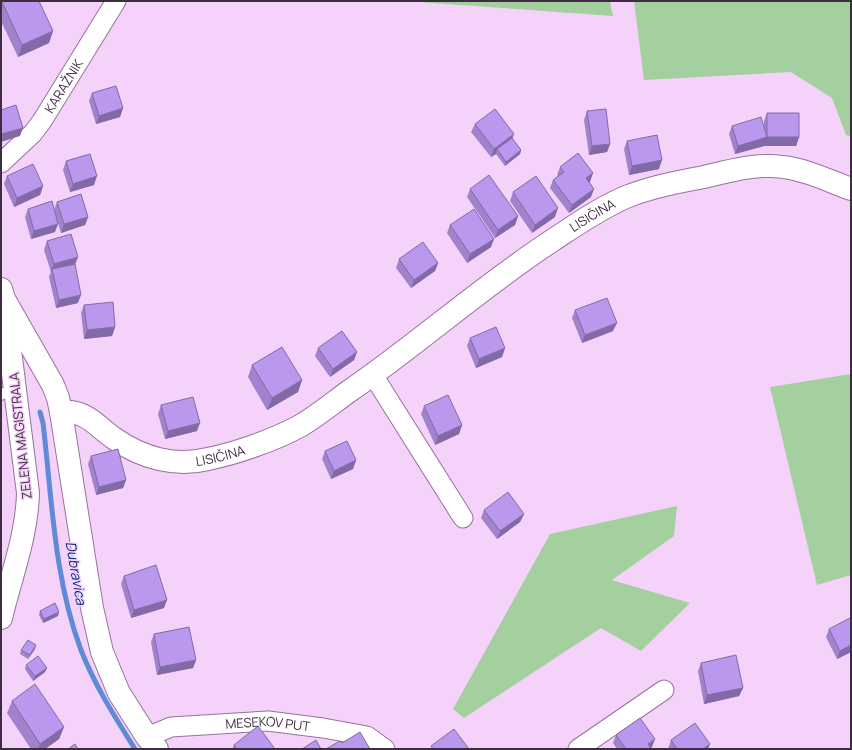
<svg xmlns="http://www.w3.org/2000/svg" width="852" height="750" font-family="Manrope,sans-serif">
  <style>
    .green { fill: #a4d09f }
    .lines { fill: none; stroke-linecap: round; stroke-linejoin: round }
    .stream { stroke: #608ad7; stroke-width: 5 }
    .service-casing { stroke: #98719f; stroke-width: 12 }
    .minor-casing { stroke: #98719f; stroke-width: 21 }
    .tertiary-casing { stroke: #98719f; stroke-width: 24 }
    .service { stroke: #fff; stroke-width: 10 }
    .minor { stroke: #fff; stroke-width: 19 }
    .tertiary { stroke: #fff; stroke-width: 22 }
    .wall { fill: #a083cc }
    .shaded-wall { fill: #826aa6 }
    .building { fill: #ba98ed; stroke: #826aa6 }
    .labels { text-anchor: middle; stroke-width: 3; stroke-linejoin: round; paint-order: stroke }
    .street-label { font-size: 13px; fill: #3e2d41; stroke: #f5d2fa }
    .water-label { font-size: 14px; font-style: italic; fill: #002b84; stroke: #f5d2fa }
  </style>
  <rect width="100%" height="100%" fill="#f5d2fa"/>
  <g class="green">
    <polygon points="404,1 610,1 613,16"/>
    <polygon points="634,1 851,1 851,136 846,135 832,98 791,72 644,80"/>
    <polygon points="851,374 851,575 817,585 770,387"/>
    <polygon points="677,506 674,536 612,580 690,603 641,651 601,628 464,718 453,709 550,534"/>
  </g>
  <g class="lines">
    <path class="stream" d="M40,412L43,423C52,499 54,578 81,650C95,686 115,717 135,749"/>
    <defs>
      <polyline id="service" points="1,395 15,387"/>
      <g id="minor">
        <path id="s1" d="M1,163L33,133L42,121L116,1"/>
        <polyline points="373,375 463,518"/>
        <path id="s2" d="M147,737L171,727L268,721L323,728L367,736L385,749"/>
        <polyline points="578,749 664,690"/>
      </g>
      <g id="tertiary">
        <polyline points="1,289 4,299 53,385 58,398 61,412 92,608 102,652 119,693 147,737 157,749"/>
        <path id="s3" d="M61,412C87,410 96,426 115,439C142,458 175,467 208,459C237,453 274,440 300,426C317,416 333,403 348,392C418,344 481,287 553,240C576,225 600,208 626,197C651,187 677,182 704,177C729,171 757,163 783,167C807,170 829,181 851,189"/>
        <path d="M1,618C11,576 27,536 28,493L5,310"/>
      </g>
    </defs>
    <use href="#service" class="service-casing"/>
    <use href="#minor" class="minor-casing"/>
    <use href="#tertiary" class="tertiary-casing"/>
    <use href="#service" class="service"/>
    <use href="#minor" class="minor"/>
    <use href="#tertiary" class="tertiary"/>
  </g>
  <g class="wall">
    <polygon points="2,2 53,31 49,43 18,57 1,21 1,5"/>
    <polygon points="92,93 123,108 120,117 96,124 89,101"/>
    <polygon points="587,111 610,144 607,152 589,155 584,120"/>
    <polygon points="767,113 799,137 796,146 764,146 735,154 729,134 732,126 764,128 764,121"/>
    <polygon points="475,124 512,138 521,150 520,154 505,166 496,154 491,157 471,132"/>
    <polygon points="627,141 659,169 629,175 624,149"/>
    <polygon points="66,161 94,185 70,192 63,170"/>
    <polygon points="560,167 593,173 589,182 591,197 569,213 550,188 553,180 558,176 557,175"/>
    <polygon points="7,176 43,186 40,195 14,207 4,184"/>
    <polygon points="470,189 518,216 515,225 495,238 467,197"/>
    <polygon points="513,192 555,217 532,233 510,201"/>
    <polygon points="57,202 88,217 85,225 61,233 54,210"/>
    <polygon points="28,209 55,232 31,239 25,217"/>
    <polygon points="450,225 491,247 467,263 447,233"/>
    <polygon points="47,241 75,265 78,303 56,308 49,277 51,272 44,250"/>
    <polygon points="399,259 438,263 435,271 411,288 396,268"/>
    <polygon points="84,305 115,327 112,336 84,339 81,313"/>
    <polygon points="575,310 613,331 582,343 572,318"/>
    <polygon points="470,338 505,348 502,357 476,368 467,346"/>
    <polygon points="318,348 357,352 354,360 330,377 315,356"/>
    <polygon points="252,365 302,380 298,392 267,410 248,377"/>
    <polygon points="161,405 197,431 165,439 158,414"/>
    <polygon points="424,406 462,425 459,434 435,445 421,414"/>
    <polygon points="325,451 356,460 353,469 331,479 322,459"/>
    <polygon points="91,456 126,480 123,488 96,495 88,464"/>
    <polygon points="484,510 524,514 520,522 497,539 481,518"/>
    <polygon points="124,576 164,608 131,618 121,584"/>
    <polygon points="40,611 58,616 43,623 39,615"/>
    <polygon points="829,629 851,652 837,659 826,637"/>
    <polygon points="154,634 196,660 193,668 157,675 151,642"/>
    <polygon points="35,649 28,659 20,654 21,650"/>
    <polygon points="701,663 743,688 739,696 704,704 698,671"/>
    <polygon points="26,665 45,672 33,681 25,669"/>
    <polygon points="12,701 64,727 59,739 45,749 31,749 7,713"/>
    <polygon points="616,735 652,747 651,748 651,749 617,749 613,743"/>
    <polygon points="671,740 708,749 668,749"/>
    <polygon points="234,745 275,749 232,749"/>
  </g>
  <g class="shaded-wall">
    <polygon points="53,31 49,43 18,57 22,45"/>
    <polygon points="123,108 120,117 96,124 99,116"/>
    <polygon points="23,128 20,136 1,142 1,134"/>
    <polygon points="514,134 511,142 497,149 496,154 491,157 494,149"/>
    <polygon points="767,137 799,137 796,146 764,146 735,154 738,146"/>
    <polygon points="610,144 607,152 589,155 592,146"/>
    <polygon points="521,150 520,154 505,166 506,162"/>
    <polygon points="662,160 659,169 629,175 632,166"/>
    <polygon points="593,173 590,182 583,187 586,178"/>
    <polygon points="97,176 94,185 70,192 73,184"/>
    <polygon points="43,186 40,195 14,207 17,198"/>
    <polygon points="594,189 591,197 569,213 572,205"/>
    <polygon points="558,208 555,217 532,233 535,225"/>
    <polygon points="518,216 515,225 495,238 498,230"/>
    <polygon points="88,217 85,225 61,233 64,224"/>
    <polygon points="58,224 55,232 31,239 34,231"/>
    <polygon points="494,239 491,247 467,263 470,254"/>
    <polygon points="78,257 75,265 52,269 50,272 54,264"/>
    <polygon points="438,263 435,271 411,288 414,280"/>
    <polygon points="81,295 78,303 56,308 59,300"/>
    <polygon points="617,323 613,331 582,343 585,335"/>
    <polygon points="115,327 112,336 84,339 87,330"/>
    <polygon points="505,348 502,357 476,368 479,359"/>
    <polygon points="357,352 354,360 330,377 333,369"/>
    <polygon points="302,380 298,392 267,410 272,398"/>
    <polygon points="200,423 197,431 165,439 168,431"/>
    <polygon points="462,425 459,434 435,445 438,436"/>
    <polygon points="356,460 353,469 331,479 334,471"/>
    <polygon points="126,480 123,488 96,495 99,487"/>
    <polygon points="524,514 520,522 497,539 500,531"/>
    <polygon points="167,600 164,608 131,618 134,610"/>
    <polygon points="59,612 58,616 43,623 44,619"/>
    <polygon points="36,645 35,649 28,659 30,655"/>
    <polygon points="851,645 851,652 837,659 840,651"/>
    <polygon points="196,660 193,668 157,675 160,667"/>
    <polygon points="47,668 45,672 33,681 35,676"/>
    <polygon points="743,688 739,696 704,704 707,695"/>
    <polygon points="64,727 59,739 45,749 38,749 40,744"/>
    <polygon points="655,739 652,747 650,749 648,744"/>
    <polygon points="710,744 708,749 703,749"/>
  </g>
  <g class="building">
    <polygon points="4,1 39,1 53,31 22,45 2,2"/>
    <polygon points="116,86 123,108 99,116 92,93"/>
    <polygon points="16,105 23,128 1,134 1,110"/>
    <polygon points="495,109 514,134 494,149 475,124"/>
    <polygon points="606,109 610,144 592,146 587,111"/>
    <polygon points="767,113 799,113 799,137 767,137 738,146 732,126 761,117 767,137"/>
    <polygon points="657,135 662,160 632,166 627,141"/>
    <polygon points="512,138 521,150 506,162 497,149"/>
    <polygon points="578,153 593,173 586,178 594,189 572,205 553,180 564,172 560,167"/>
    <polygon points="90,154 97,176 73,184 66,161"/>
    <polygon points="33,164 43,186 17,198 7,176"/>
    <polygon points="489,175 518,216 498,230 470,189"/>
    <polygon points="536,176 558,208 535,225 513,192"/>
    <polygon points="81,194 88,217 64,224 57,202"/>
    <polygon points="52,201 58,224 34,231 28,209"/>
    <polygon points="474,209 494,239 470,254 450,225"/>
    <polygon points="71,234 78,257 54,264 47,241"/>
    <polygon points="423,242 438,263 414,280 399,259"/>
    <polygon points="75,264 81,295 59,300 52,269"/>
    <polygon points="607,298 617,323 585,335 575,310"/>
    <polygon points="113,302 115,327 87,330 84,305"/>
    <polygon points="496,327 505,348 479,359 470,338"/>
    <polygon points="342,331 357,352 333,369 318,348"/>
    <polygon points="282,347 302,380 272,398 252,365"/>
    <polygon points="448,395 462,425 438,436 424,406"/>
    <polygon points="193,397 200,423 168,431 161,405"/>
    <polygon points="347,441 356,460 334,471 325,451"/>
    <polygon points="118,449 126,480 99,487 91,456"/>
    <polygon points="508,492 524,514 500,531 484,510"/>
    <polygon points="156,565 167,600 134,610 124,576"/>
    <polygon points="55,603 59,612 44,619 40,611"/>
    <polygon points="850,618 851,619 851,645 840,651 829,629"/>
    <polygon points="189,627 196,660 160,667 154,634"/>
    <polygon points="28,640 36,645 30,655 21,650"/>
    <polygon points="736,655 743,688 707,695 701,663"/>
    <polygon points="38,656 47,668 35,676 26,665"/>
    <polygon points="35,684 64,727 40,744 12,701"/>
    <polygon points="640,718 655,739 648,744 651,749 626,749 616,735"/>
    <polygon points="695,723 710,744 703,749 677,749 671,740"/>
    <polygon points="258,726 275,749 237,749 234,745"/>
    <polygon points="454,729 469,749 433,749 431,746"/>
    <polygon points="360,732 370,749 326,749 340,741 342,743"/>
    <polygon points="316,740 321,749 302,749"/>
    <polygon points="75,744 78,749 68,749"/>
  </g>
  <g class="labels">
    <g class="street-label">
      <text dy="5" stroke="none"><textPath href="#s1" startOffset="100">KARAŽNIK</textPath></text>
      <text dy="5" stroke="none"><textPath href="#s3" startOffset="619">LISIČINA</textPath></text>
      <text transform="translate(20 436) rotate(-96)" y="5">ZELENA MAGISTRALA</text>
      <text dy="5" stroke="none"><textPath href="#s3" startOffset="173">LISIČINA</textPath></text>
      <text dy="5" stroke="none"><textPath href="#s2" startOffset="123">MESEKOV PUT</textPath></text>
    </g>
    <g class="water-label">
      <text transform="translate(76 573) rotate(80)" y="5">Dubravica</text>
    </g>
  </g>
  <rect width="852" height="750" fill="none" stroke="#3e2d41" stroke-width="4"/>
</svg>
